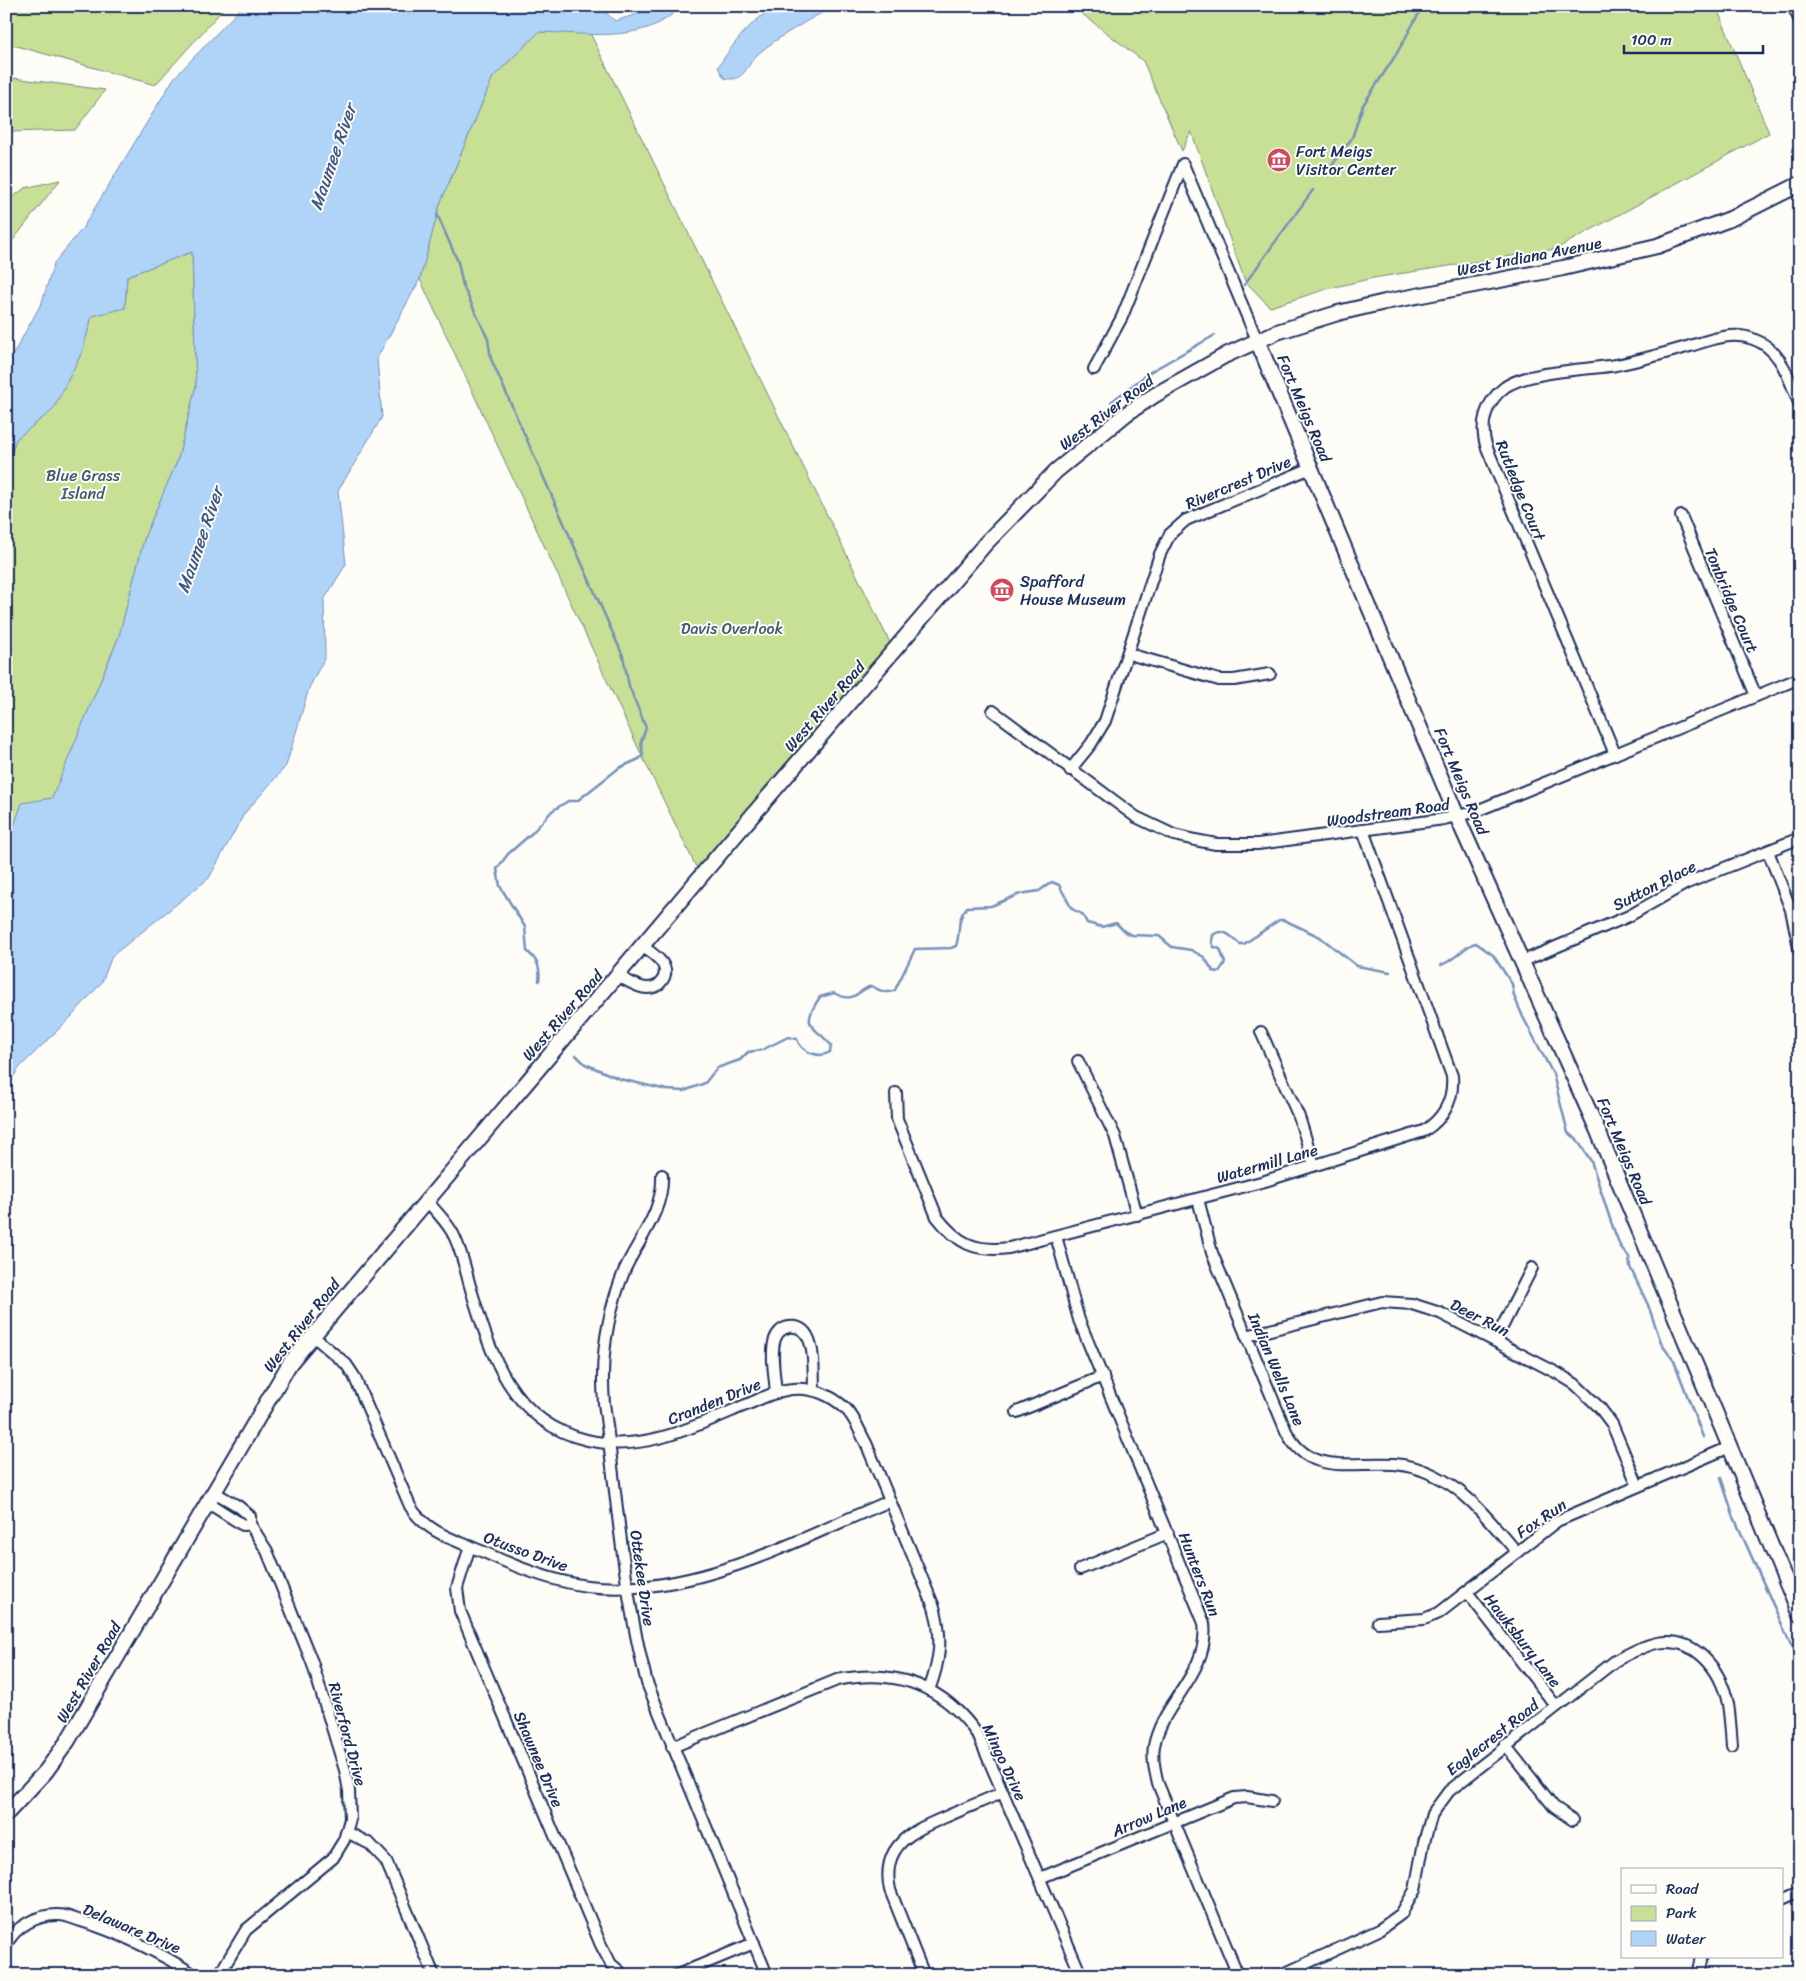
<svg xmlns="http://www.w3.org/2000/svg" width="1806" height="1981" font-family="Sriracha,sans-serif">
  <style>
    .green { fill: #c8e095; stroke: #72887a }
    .water { fill: #b0d3f8; stroke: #7491ba }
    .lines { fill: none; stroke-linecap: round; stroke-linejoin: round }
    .stream { stroke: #7491ba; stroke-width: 2.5 }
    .street-casing { stroke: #1b2f5e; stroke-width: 14 }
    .secondary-casing { stroke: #1b2f5e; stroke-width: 18 }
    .street { stroke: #fdfcf7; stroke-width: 10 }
    .secondary { stroke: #fdfcf7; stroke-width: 14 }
    .labels { text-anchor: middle; stroke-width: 4; stroke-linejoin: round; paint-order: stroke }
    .poi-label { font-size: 16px; fill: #1b2f5e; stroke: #fdfcf7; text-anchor: start }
    .street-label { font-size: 16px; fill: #1b2f5e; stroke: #fdfcf7 }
    .park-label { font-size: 16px; fill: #465b6c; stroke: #fdfcf7 }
    .water-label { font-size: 18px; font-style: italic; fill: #405884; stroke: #fdfcf7 }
  </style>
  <rect width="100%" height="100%" fill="#fdfcf7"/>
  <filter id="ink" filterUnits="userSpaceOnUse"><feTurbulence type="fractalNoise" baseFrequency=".02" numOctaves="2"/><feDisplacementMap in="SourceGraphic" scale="10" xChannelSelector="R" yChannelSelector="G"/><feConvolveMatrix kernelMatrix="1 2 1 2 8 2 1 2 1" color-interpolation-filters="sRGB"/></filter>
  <g filter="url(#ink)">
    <g class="green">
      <polygon points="6,6 226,6 155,85 6,43"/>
      <polygon points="1072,6 1716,6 1769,133 1556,249 1373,278 1327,289 1270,307 1245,281 1191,131 1182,151 1143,61"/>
      <polygon points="539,32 590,33 894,651 701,877 643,758 420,279 440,204 493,77"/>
      <polygon points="6,77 105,90 75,130 6,132"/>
      <polygon points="60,180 6,249 6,202 25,188"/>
      <polygon points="192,252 196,386 178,459 145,536 119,636 52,798 22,804 6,849 6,468 16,439 53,409 82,352 92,316 125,308 127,276"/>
    </g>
    <g class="water">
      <path d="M243,6H598L615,21L644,12L650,6H680C649,45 583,33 539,32L493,77L440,204L420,279L377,358L382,417L338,491L346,564L324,600L325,657L309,688L286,766L244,814L209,878L112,956L102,982L71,1017L20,1067L6,1087V849L22,803L52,798L119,636L145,536L178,459L196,386L192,252L127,276L125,308L92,316L82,352L53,410L16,439L6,468V367L42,302L54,263L82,229L174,78Z"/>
      <path d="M778,6H835C813,17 776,38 758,54C747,64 744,84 724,78L718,67C734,43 751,19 778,6Z"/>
    </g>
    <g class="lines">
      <g class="stream">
        <polyline points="1325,175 1352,138 1363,105 1397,53 1423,6"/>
        <path d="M437,214L458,262L463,286L488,339L491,359L623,656L629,686L646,728L641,742L643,755L639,759L619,768L577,801H568L552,811L532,833L508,854L497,869L500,886L525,927L527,951C537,960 541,967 539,981"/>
        <polyline points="1244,285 1313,190"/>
        <polyline points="1111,402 1150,372 1215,335"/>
        <path d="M1441,965C1456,960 1466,944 1476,943L1493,955L1512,984L1514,996L1523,1017L1553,1074L1568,1133L1576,1138L1591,1161L1611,1222L1620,1246L1629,1257L1630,1267L1648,1305L1662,1345L1674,1361L1703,1437"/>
        <path d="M576,1055L585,1064L620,1079L667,1090L684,1091L705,1083L717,1068L740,1060L748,1052L762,1050L788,1037L797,1039C801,1052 819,1059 830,1052L831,1045C814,1025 799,1028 820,997L834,993C855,1004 855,992 871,986C879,990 886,995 895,990L915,949L951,948L956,946C961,931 956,919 967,907L991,906L1020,894L1039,891L1052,882L1059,885L1072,909L1082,914L1087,923L1102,927L1116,923L1125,932L1132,935L1159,936L1172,947L1191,950L1204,957L1213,971L1219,972L1225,963L1220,949L1214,947L1212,942L1213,935C1224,927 1231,937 1240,944H1244L1279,920H1284L1320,937L1357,966L1390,972"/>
        <polyline points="1721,1478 1733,1515 1800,1665"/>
      </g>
      <defs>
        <g id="street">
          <polyline points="1793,6 1800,21"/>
          <polyline points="1094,369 1122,317 1183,164 1257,340"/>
          <polyline points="1681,516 1756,696"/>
          <polyline points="1129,654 1219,680 1234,680 1270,674"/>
          <polyline points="993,711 1136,817 1174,835 1195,840 1216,844 1258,844 1444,819 1474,812 1800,678"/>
          <path d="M1615,754L1487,448C1479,426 1485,402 1505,387C1528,371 1587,370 1616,365C1641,360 1666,353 1690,346C1710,340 1732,331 1753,339C1782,349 1789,380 1800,405"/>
          <polyline points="1070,770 1091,744 1105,721 1160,554 1170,534 1186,520 1311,468"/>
          <polyline points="1768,851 1791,910 1800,952"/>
          <polyline points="1523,961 1629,916 1687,883 1800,838"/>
          <path d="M618,976C627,980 637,988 647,988C652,988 658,986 661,982C674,966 653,954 642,946"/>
          <polyline points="1261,1032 1299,1117 1314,1165"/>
          <polyline points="1078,1061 1115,1136 1137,1215"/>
          <path d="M896,1093L897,1119L937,1217C958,1244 975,1252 1009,1248L1265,1181L1424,1131C1444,1118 1454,1100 1452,1076L1363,830"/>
          <path d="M662,1175C664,1210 639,1239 625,1269C607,1313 600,1356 604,1403C617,1496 623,1592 647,1683L767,1975"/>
          <path d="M1198,1199L1212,1253L1286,1431C1309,1477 1352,1461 1394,1464C1408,1465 1421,1469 1434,1475C1468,1491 1493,1525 1517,1552"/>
          <path d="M426,1200C435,1210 445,1220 452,1232C461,1248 465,1268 470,1286C490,1352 510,1422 587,1440C642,1453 694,1427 743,1406C759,1400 776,1390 793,1389C812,1387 831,1395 845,1408C855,1417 859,1431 866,1443L934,1607C943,1638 940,1661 929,1690"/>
          <path d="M1056,1236L1079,1320L1204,1623C1210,1673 1162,1702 1154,1746C1152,1759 1155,1771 1158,1784L1238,1975"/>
          <path d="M312,1335L346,1364L354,1376L410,1506C426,1533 458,1541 486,1553C518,1568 551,1581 587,1586C693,1599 795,1540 890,1501"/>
          <polyline points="1246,1336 1382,1302 1412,1304 1440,1313 1557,1373 1575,1384 1600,1408 1612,1424 1638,1486"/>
          <polyline points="1495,1341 1532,1268"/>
          <path d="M776,1393C775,1377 770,1354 775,1339C777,1333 782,1328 789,1327C818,1323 813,1372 814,1390"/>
          <polyline points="1017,1412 1103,1376"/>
          <polyline points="207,1502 243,1525 250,1524 250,1516 238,1506 214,1492"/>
          <polyline points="470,1546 457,1588 460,1611 601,1945 611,1964 624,1975"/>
          <polyline points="1080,1569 1168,1533"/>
          <polyline points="1467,1592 1556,1706"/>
          <polyline points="1378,1622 1424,1619 1439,1613 1557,1521 1730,1447"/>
          <polyline points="1505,1745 1554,1807 1573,1820"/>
          <path d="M672,1747L837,1680C896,1668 945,1686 979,1737L1081,1975"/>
          <polyline points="347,1832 370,1844 386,1861 434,1975"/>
          <polyline points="1040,1878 1234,1798 1247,1797 1272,1801"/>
          <polyline points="1782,1900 1800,1892"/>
          <path d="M6,1946C14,1926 39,1914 59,1915C66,1915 74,1919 81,1921C121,1933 160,1953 195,1975"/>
          <polyline points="219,1975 246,1930 333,1858 344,1840 350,1819 349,1791 345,1770 312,1662 267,1551 250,1524"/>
          <polyline points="677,1975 754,1943"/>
          <path d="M924,1975L890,1890C880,1843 915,1830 950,1815C968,1807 986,1800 1003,1792"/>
          <path d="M1281,1975L1379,1930L1401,1914L1415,1890L1424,1842L1432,1814L1449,1791L1615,1661C1628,1654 1642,1646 1657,1643C1695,1636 1721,1669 1728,1704C1730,1717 1731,1732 1732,1746"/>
          <polyline points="1697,1975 1701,1957"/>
        </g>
        <g id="secondary">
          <polyline points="1257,340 1462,828 1597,1129 1800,1615"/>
          <polyline points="6,1814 46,1771 67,1742 290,1363 733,838 986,543 1056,471 1126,414 1155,395 1226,355 1277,332 1338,313 1385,302 1563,268 1657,246 1730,219 1800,184"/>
        </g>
      </defs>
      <use href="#street" class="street-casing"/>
      <use href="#secondary" class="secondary-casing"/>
      <use href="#street" class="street"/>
      <use href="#secondary" class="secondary"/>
    </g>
  </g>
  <defs>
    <symbol id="museum-disc" viewBox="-11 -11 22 22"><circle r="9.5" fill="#d1495b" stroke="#fdfcf7"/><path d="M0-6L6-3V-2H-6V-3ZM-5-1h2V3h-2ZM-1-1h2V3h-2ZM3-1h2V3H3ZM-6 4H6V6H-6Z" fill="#fff"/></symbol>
  </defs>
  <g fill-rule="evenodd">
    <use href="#museum-disc" x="1265" y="146" width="28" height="28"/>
    <use href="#museum-disc" x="988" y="576" width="28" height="28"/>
  </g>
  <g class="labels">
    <g class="poi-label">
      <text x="1296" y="157">Fort Meigs<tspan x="1296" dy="18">Visitor Center</tspan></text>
      <text x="1020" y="587">Spafford<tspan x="1020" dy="18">House Museum</tspan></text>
    </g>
    <g class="street-label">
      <text transform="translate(1529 256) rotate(-11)" y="6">West Indiana Avenue</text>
      <text transform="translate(1305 408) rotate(67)" y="6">Fort Meigs Road</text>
      <text transform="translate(1106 412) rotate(-37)" y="6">West River Road</text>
      <text transform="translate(1238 482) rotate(-23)" y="6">Rivercrest Drive</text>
      <text transform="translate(1521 490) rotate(68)" y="6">Rutledge Court</text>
      <text transform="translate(1732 600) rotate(67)" y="6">Tonbridge Court</text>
      <text transform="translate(824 706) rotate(-49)" y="6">West River Road</text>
      <text transform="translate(1462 781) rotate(67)" y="6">Fort Meigs Road</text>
      <text transform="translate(1388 812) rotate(-8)" y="6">Woodstream Road</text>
      <text transform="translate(1654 885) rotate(-27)" y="6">Sutton Place</text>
      <text transform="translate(562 1015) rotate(-49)" y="6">West River Road</text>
      <text transform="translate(1625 1151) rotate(67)" y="6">Fort Meigs Road</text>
      <text transform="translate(1267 1163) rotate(-16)" y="6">Watermill Lane</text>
      <text transform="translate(1480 1317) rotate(27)" y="6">Deer Run</text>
      <text transform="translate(301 1325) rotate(-52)" y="6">West River Road</text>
      <text transform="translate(1277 1369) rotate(67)" y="6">Indian Wells Lane</text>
      <text transform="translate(714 1401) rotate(-22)" y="6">Cranden Drive</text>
      <text transform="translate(1541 1518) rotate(-34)" y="6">Fox Run</text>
      <text transform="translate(526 1551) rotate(20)" y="6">Otusso Drive</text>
      <text transform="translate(1200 1574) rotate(69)" y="6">Hunters Run</text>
      <text transform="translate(643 1578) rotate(82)" y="6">Ottekee Drive</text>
      <text transform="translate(1523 1640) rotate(52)" y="6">Hawksbury Lane</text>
      <text transform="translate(88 1672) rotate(-60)" y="6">West River Road</text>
      <text transform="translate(348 1734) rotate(75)" y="6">Riverford Drive</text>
      <text transform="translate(1492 1737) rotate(-38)" y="6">Eaglecrest Road</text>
      <text transform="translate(539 1759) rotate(67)" y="6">Shawnee Drive</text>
      <text transform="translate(1005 1762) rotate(65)" y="6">Mingo Drive</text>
      <text transform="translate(1149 1816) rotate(-23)" y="6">Arrow Lane</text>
      <text transform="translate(132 1928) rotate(23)" y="6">Delaware Drive</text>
    </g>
    <g class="park-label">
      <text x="83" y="481">Blue Grass<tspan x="83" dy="18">Island</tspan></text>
      <text x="732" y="634">Davis Overlook</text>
    </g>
    <g class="water-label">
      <text transform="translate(333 157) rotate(-71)" y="6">Maumee River</text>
      <text transform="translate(200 540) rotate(-71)" y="6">Maumee River</text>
    </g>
  </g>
  <rect width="1806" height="1981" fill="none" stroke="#fdfcf7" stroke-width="25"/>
  <rect x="12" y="12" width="1781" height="1956" fill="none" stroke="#1b2f5e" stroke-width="2" filter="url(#ink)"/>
  <rect x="1621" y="1868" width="162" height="90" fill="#fdfcf7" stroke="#a3aaba"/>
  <rect x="1631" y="1885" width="25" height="8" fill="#fdfcf7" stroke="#a3aaba"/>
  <text x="1666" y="1894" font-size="15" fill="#1b2f5e">Road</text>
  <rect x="1631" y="1906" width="25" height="15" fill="#c8e095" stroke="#a3aaba"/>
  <text x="1666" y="1918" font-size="15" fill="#1b2f5e">Park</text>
  <rect x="1631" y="1931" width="25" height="15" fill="#b0d3f8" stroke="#a3aaba"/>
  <text x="1666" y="1944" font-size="15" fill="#1b2f5e">Water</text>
  <path d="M1624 45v8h139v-8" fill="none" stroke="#1b2f5e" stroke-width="2.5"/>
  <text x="1631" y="45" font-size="15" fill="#1b2f5e" stroke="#fdfcf7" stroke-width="4" paint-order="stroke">100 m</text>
</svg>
